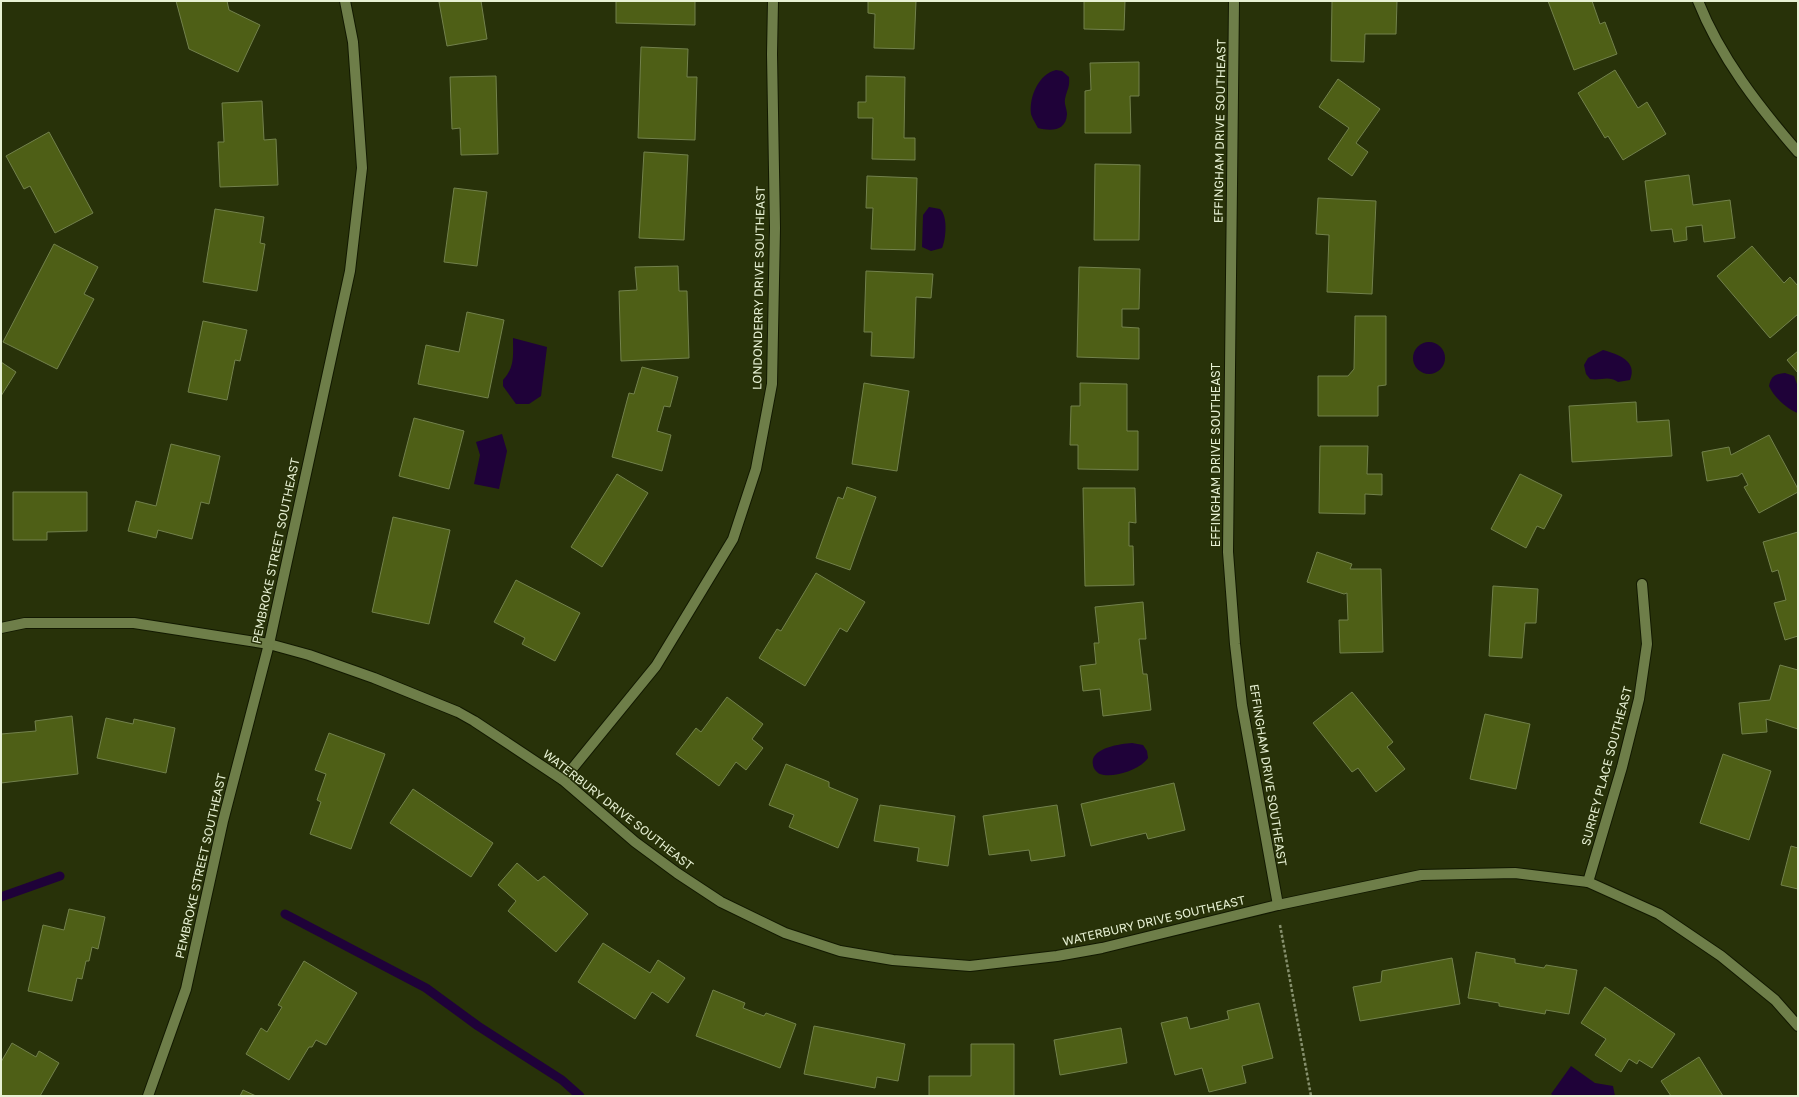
<svg xmlns="http://www.w3.org/2000/svg" width="1799" height="1097" font-family="'Golos Text',sans-serif">
  <style>
    .water { fill: #1f0239 }
    .lines { fill: none; stroke-linecap: round; stroke-linejoin: round }
    .stream { stroke: #1f0239; stroke-width: 9 }
    .building { fill: #4e5f16; stroke: #72814c }
    .minor-casing { stroke: #121901; stroke-width: 12 }
    .path { stroke: #86906d; stroke-width: 2.5; stroke-dasharray: 3 2; stroke-linecap: butt }
    .minor { stroke: #6e7e49; stroke-width: 10 }
    .labels { text-anchor: middle; stroke-width: 3; stroke-linejoin: round; paint-order: stroke }
    .street-label { font-size: 12px; fill: #e7f1d4; stroke: #283209 }
  </style>
  <rect width="100%" height="100%" fill="#283209"/>
  <g class="water">
    <path d="M1056,70L1062,71L1069,77C1070,88 1067,89 1065,99C1064,104 1067,109 1067,114C1066,132 1050,131 1038,128C1036,124 1032,118 1031,114C1029,96 1039,74 1056,70Z"/>
    <path d="M929,207L940,209C948,216 946,239 942,248L931,251L922,247L923,215Z"/>
    <path d="M513,338L547,347L541,396L529,404H516L503,386V380C515,367 513,355 513,338Z"/>
    <circle cx="1429" cy="358" r="16"/>
    <path d="M1603,350C1618,354 1638,361 1630,380L1618,382C1608,375 1601,381 1590,379L1586,374L1584,365L1588,358Z"/>
    <path d="M1785,373L1794,376L1798,387V413C1788,410 1773,396 1769,386C1771,376 1775,374 1785,373Z"/>
    <polygon points="502,434 507,451 499,489 474,484 480,455 476,442"/>
    <path d="M1132,743L1143,745L1147,751L1148,758C1141,769 1113,779 1100,774C1097,773 1093,768 1093,765C1089,748 1120,744 1132,743Z"/>
    <polygon points="1571,1066 1595,1083 1613,1086 1615,1096 1554,1096 1551,1094"/>
  </g>
  <g class="lines">
    <g class="stream">
      <polyline points="1,897 60,876"/>
      <polyline points="285,914 426,988 478,1026 562,1080 580,1096"/>
    </g>
  </g>
  <g class="building">
    <polygon points="176,1 227,1 229,10 260,25 238,72 189,49"/>
    <polygon points="444,1 481,1 487,39 447,46 439,2"/>
    <polygon points="616,1 695,1 695,25 616,23"/>
    <polygon points="868,1 916,1 914,49 874,48 875,14 868,13"/>
    <polygon points="1084,1 1125,1 1124,30 1084,29"/>
    <polygon points="1332,1 1397,1 1396,34 1365,34 1364,62 1331,61"/>
    <polygon points="1548,1 1592,1 1600,24 1605,22 1617,54 1574,70"/>
    <polygon points="641,47 688,49 687,77 697,77 695,140 638,138"/>
    <polygon points="1139,62 1139,96 1130,96 1131,133 1085,133 1085,91 1091,90 1090,63"/>
    <polygon points="1615,70 1638,108 1647,102 1666,134 1623,160 1608,136 1605,138 1578,93"/>
    <polygon points="496,76 498,154 461,155 460,128 452,129 450,77"/>
    <polygon points="866,76 905,77 904,138 915,138 915,160 872,159 873,118 858,118 858,102 866,102"/>
    <polygon points="1338,79 1380,109 1356,143 1368,152 1352,176 1328,159 1349,128 1319,107"/>
    <polygon points="262,101 264,140 276,139 278,185 220,187 218,142 224,142 222,103"/>
    <polygon points="49,132 93,213 55,233 30,186 24,189 6,156"/>
    <polygon points="644,152 688,155 684,240 639,238"/>
    <polygon points="1095,164 1140,165 1139,240 1094,240"/>
    <polygon points="1689,175 1693,205 1730,200 1735,238 1704,242 1702,225 1686,227 1687,240 1674,242 1672,229 1651,231 1645,181"/>
    <polygon points="867,176 917,178 915,250 871,249 873,208 866,208"/>
    <polygon points="454,188 487,192 477,266 444,262"/>
    <polygon points="1318,198 1376,201 1372,294 1327,292 1329,235 1316,234"/>
    <polygon points="215,209 264,217 260,243 265,244 257,291 203,282"/>
    <polygon points="54,244 98,267 84,294 94,299 57,369 3,342"/>
    <polygon points="1752,246 1784,283 1790,277 1798,286 1798,314 1770,338 1717,276"/>
    <polygon points="678,266 679,291 687,291 689,358 621,361 619,291 637,290 635,267"/>
    <polygon points="1079,267 1140,269 1139,309 1122,309 1122,327 1139,328 1139,359 1077,357"/>
    <polygon points="866,271 933,274 931,298 916,297 914,358 871,356 872,332 864,332"/>
    <polygon points="467,312 504,320 488,398 418,384 426,345 459,352"/>
    <polygon points="1355,316 1386,316 1386,385 1378,386 1378,416 1318,416 1318,376 1348,376 1354,369"/>
    <polygon points="203,321 247,330 240,361 235,360 227,400 188,392"/>
    <polygon points="1798,351 1798,373 1787,360"/>
    <polygon points="1,362 16,372 1,396"/>
    <polygon points="642,367 678,377 670,407 664,406 657,431 671,435 662,471 612,457 629,393 634,394"/>
    <polygon points="864,383 909,391 897,471 852,464"/>
    <polygon points="1080,383 1127,384 1127,431 1138,431 1138,470 1078,469 1078,445 1070,445 1071,406 1080,406"/>
    <polygon points="1636,402 1637,422 1669,420 1672,456 1572,462 1569,406"/>
    <polygon points="414,418 464,431 449,489 399,476"/>
    <polygon points="1769,435 1798,489 1798,492 1759,513 1744,487 1748,485 1742,473 1738,476 1707,481 1702,452 1729,447 1731,455"/>
    <polygon points="171,444 220,456 209,504 201,502 192,539 158,530 156,538 128,531 136,501 156,506"/>
    <polygon points="1320,446 1368,446 1367,474 1382,474 1382,495 1365,494 1365,514 1319,513"/>
    <polygon points="617,474 648,493 602,567 571,547"/>
    <polygon points="1520,474 1562,495 1544,529 1537,526 1526,548 1491,529"/>
    <polygon points="847,487 876,497 850,570 816,558 838,497 843,499"/>
    <polygon points="1083,488 1135,488 1136,523 1129,522 1129,546 1133,546 1134,585 1085,586"/>
    <polygon points="13,492 87,492 87,531 47,532 47,540 13,540"/>
    <polygon points="393,517 450,530 429,624 372,612"/>
    <polygon points="1798,532 1798,636 1785,640 1774,603 1786,600 1778,570 1772,572 1763,542"/>
    <polygon points="1317,552 1352,564 1350,569 1381,569 1383,652 1340,653 1339,620 1348,620 1347,593 1344,594 1307,582"/>
    <polygon points="816,573 865,602 847,632 840,628 805,686 759,658 777,629 781,631"/>
    <polygon points="516,580 580,613 555,661 522,644 525,638 494,622"/>
    <polygon points="1493,586 1538,589 1536,623 1525,623 1522,658 1489,656"/>
    <polygon points="1143,602 1146,639 1139,639 1143,674 1147,674 1151,710 1103,716 1100,689 1083,691 1080,666 1096,664 1094,643 1099,643 1095,607"/>
    <polygon points="1780,665 1798,670 1798,729 1766,719 1767,732 1742,734 1739,703 1770,700"/>
    <polygon points="1352,692 1393,742 1387,747 1405,769 1376,792 1358,768 1352,772 1313,723"/>
    <polygon points="727,697 763,724 752,739 763,748 746,770 736,762 719,786 676,754 696,728 701,732"/>
    <polygon points="1485,714 1530,724 1516,789 1470,779"/>
    <polygon points="72,716 78,774 1,783 1,734 36,731 35,721"/>
    <polygon points="106,718 133,724 134,719 175,728 166,773 97,758"/>
    <polygon points="329,733 385,754 351,849 310,834 321,802 317,800 326,774 315,770"/>
    <polygon points="1723,754 1771,771 1749,840 1700,823"/>
    <polygon points="786,764 829,782 829,787 858,799 838,848 789,827 794,815 769,805"/>
    <polygon points="1174,783 1185,830 1148,839 1146,833 1091,846 1081,804"/>
    <polygon points="413,789 493,843 471,877 390,823"/>
    <polygon points="880,805 955,816 948,866 917,861 919,848 874,841"/>
    <polygon points="1057,805 1065,856 1031,861 1029,850 989,855 983,816"/>
    <polygon points="1791,846 1798,848 1798,889 1781,885"/>
    <polygon points="517,863 538,881 544,876 588,914 556,952 508,911 516,901 498,885"/>
    <polygon points="69,909 105,917 98,949 92,947 89,961 86,961 82,979 77,978 72,1001 28,991 43,925 64,930"/>
    <polygon points="603,943 650,973 658,960 685,978 668,1003 652,992 635,1019 578,982"/>
    <polygon points="1476,952 1515,959 1515,963 1544,968 1546,965 1577,970 1569,1014 1546,1010 1545,1014 1499,1006 1499,1003 1468,998"/>
    <polygon points="1452,958 1460,1004 1360,1021 1353,987 1381,982 1382,971"/>
    <polygon points="304,961 357,993 326,1045 316,1040 312,1047 309,1047 289,1080 246,1054 261,1028 267,1032 282,1007 278,1005"/>
    <polygon points="1605,987 1675,1034 1652,1068 1639,1060 1637,1064 1629,1059 1621,1072 1595,1055 1606,1039 1581,1023"/>
    <polygon points="713,990 745,1003 743,1008 764,1016 766,1013 796,1024 780,1068 696,1036"/>
    <polygon points="1259,1003 1273,1058 1242,1066 1246,1083 1209,1092 1202,1068 1175,1075 1161,1023 1187,1017 1190,1029 1229,1019 1227,1011"/>
    <polygon points="814,1026 905,1044 898,1081 877,1077 875,1088 804,1074"/>
    <polygon points="1121,1028 1127,1063 1060,1075 1054,1040"/>
    <polygon points="12,1043 36,1057 39,1051 59,1063 40,1096 1,1096 1,1062"/>
    <polygon points="971,1044 1014,1044 1014,1096 929,1096 929,1076 971,1076"/>
    <polygon points="1699,1057 1723,1096 1671,1096 1661,1081"/>
    <polygon points="243,1090 256,1096 240,1096"/>
  </g>
  <g class="lines">
    <defs>
      <g id="minor">
        <polyline points="1234,1 1228,552 1235,644 1242,705 1278,905"/>
        <path d="M1698,1C1720,57 1759,107 1798,152"/>
        <polyline points="1,628 25,623 134,623 269,644 309,655 374,678 458,712 474,721 563,780 635,842 677,873 721,902 785,933 840,951 893,960 970,966 1057,956 1102,948 1278,905 1421,875 1515,873 1588,882 1659,914 1721,956 1775,1000 1798,1026"/>
        <polyline points="563,780 656,666 733,539 756,469 772,384 775,228 772,54 773,1"/>
        <polyline points="1588,882 1622,767 1639,699 1647,644 1642,584"/>
        <polyline points="148,1096 186,989 223,821 269,644 350,271 362,168 353,42 345,1"/>
      </g>
    </defs>
    <use href="#minor" class="minor-casing"/>
    <polyline class="path" points="1280,925 1311,1096"/>
    <use href="#minor" class="minor"/>
  </g>
  <g class="labels">
    <g class="street-label">
      <text transform="translate(1220 131) rotate(-89)" y="4">EFFINGHAM DRIVE SOUTHEAST</text>
      <text transform="translate(759 288) rotate(-89)" y="4">LONDONDERRY DRIVE SOUTHEAST</text>
      <text transform="translate(1216 455) rotate(-90)" y="4">EFFINGHAM DRIVE SOUTHEAST</text>
      <text transform="translate(276 551) rotate(-78)" y="4">PEMBROKE STREET SOUTHEAST</text>
      <text transform="translate(1607 766) rotate(-75)" y="4">SURREY PLACE SOUTHEAST</text>
      <text transform="translate(1268 775) rotate(81)" y="4">EFFINGHAM DRIVE SOUTHEAST</text>
      <text transform="translate(618 810) rotate(38)" y="4">WATERBURY DRIVE SOUTHEAST</text>
      <text transform="translate(201 866) rotate(-77)" y="4">PEMBROKE STREET SOUTHEAST</text>
      <text transform="translate(1154 921) rotate(-13)" y="4">WATERBURY DRIVE SOUTHEAST</text>
    </g>
  </g>
  <rect width="1799" height="1097" fill="none" stroke="#e7f1d4" stroke-width="4"/>
</svg>
